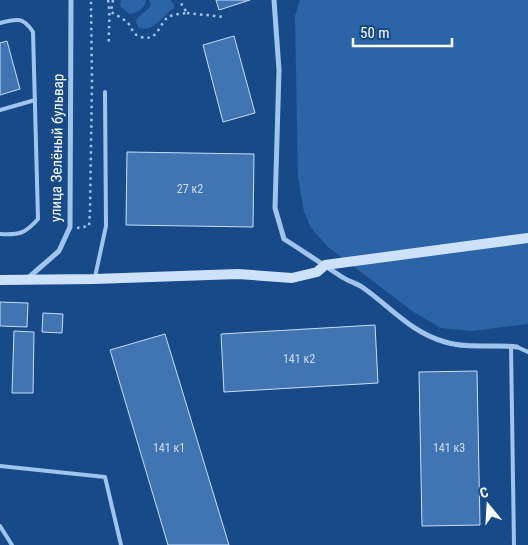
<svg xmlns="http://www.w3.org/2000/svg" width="528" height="545" font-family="'Roboto Condensed',sans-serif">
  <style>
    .green { fill: #2b64a7 }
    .building { fill: #4174b2; stroke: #c7defa }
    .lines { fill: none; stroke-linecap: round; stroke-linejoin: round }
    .path { stroke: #a1c4ed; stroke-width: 2.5; stroke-dasharray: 2.5 4; stroke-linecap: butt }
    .service { stroke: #a1c4ed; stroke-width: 4 }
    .minor { stroke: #a1c4ed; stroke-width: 5 }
    .secondary { stroke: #cee1fa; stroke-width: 10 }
    .labels { text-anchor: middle; stroke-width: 4; stroke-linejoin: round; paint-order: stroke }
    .number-label { font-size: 12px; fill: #d0dcec }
    .street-label { font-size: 15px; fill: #fff; stroke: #184a89 }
  </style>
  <rect width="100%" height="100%" fill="#184a89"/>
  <g class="green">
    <path d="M121,0H146C145,9 137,13 129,14L120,6Z"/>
    <path d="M149,0H170L174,5V8C163,15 153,34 138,27L136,21C139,14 147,12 151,5Z"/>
    <polygon points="300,0 528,0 528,324 472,331 441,328 412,311 328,247 311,228 304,212 298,177 295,16"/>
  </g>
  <g class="building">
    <polygon points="216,0 250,0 219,10"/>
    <polygon points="234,36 255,113 223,122 203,45"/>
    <polygon points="7,41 20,89 0,95 0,43"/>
    <polygon points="127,152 254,154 253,227 126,225"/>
    <polygon points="0,302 28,303 27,327 0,326"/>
    <polygon points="43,313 63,314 62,333 42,332"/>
    <polygon points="375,325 378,383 224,392 221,334"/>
    <polygon points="14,331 34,332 33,393 12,393"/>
    <polygon points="165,334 229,545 168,545 110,350"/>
    <polygon points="477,371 480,525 422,526 419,372"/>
  </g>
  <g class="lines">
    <g class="path">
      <path d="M108,0C111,15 108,30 109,45"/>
      <path d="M113,0L111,12C116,15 123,18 128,23C132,28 133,35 141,37C157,42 159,25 167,18C172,14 180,14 187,13L179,0"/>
      <polyline points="187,13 224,17"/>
      <polyline points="77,228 89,226 90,211 92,83 91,0"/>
    </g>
    <g class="service">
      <path d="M0,23C16,19 23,16 33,32L38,219C25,234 19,235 0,234"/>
      <polyline points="0,110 35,100"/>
      <polyline points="95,277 106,226 105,92"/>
      <polyline points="511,346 514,545"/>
      <polyline points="517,347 528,352"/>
      <polyline points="0,466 105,477 121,545"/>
      <polyline points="0,526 12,545"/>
    </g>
    <g class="minor">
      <path d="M274,0L279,70L275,208L284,239C303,251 322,264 342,277C348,281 356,283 362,287C391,307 410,332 445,342C468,349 494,344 517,347"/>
      <polyline points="28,278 59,251 70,227 71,0"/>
    </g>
    <polyline class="secondary" points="0,280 94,279 238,274 292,278 317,272 325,265 528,238"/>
  </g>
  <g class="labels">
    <g class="number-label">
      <text x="190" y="193">27 к2</text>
      <text x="299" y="363">141 к2</text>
      <text x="169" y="452">141 к1</text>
      <text x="449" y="452">141 к3</text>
    </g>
    <g class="street-label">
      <text transform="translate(57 148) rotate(-89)" y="5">улица Зелёный бульвар</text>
    </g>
  </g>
  <g transform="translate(488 505) rotate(342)" stroke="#184a89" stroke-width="4" paint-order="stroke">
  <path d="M0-4L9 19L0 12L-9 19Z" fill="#ffffff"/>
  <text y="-8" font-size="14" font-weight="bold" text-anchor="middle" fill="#ffffff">С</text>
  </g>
  <path d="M353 38v8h99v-8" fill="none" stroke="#ffffff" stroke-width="2.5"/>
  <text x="360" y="38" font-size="15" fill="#ffffff" stroke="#184a89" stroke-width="4" paint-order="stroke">50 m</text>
</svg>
